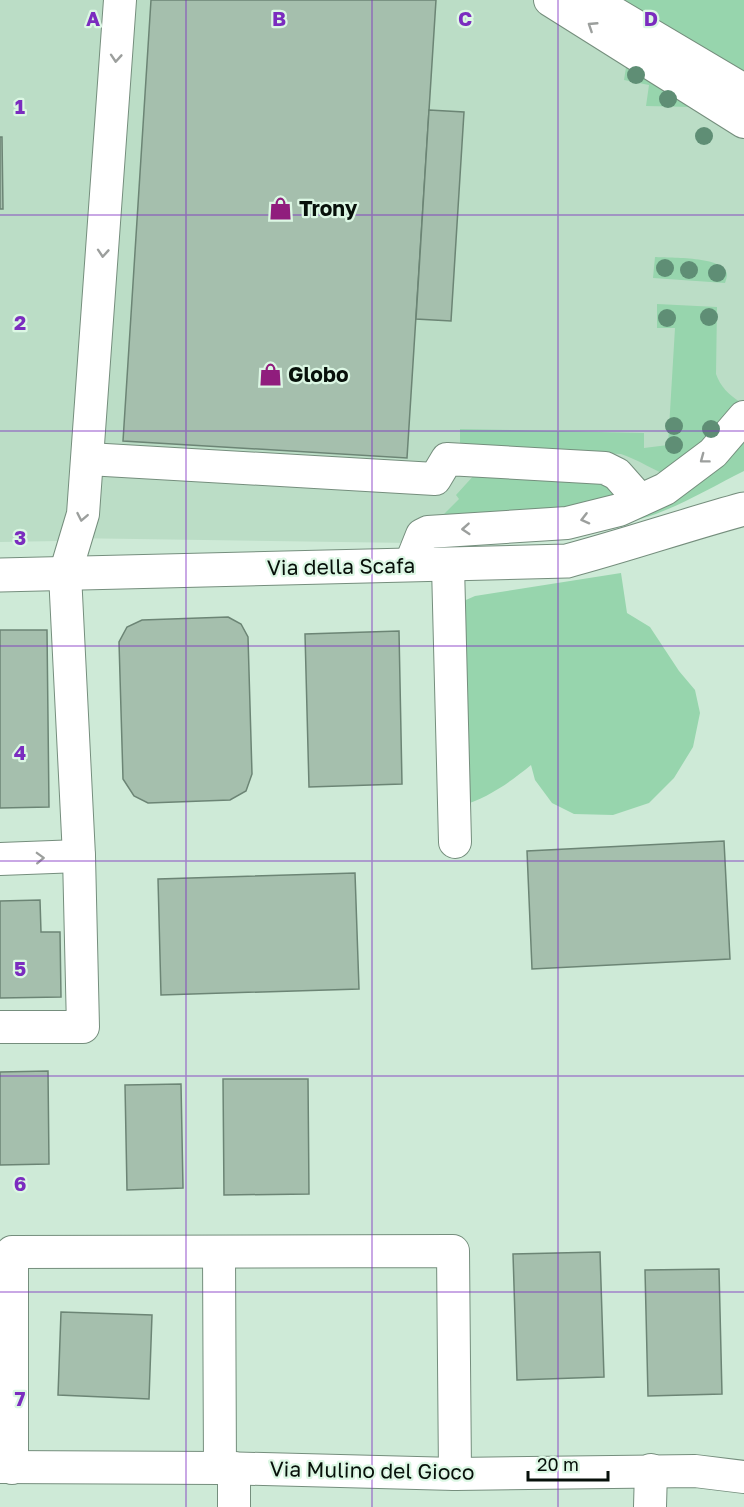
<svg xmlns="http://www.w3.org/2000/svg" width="744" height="1507" font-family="'Golos Text',sans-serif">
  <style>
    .built { fill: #bbddc6 }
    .green { fill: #97d5ad }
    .building { fill: #a5bfad; stroke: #6c8575; stroke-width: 1.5 }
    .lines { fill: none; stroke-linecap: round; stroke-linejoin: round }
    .minor-casing { stroke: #758e7d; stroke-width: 34 }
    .major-casing { stroke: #758e7d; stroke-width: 35 }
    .minor { stroke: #fff; stroke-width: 32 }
    .major { stroke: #fff; stroke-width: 33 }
    .tree { fill: #5f8e75 }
    .oneway { stroke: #9c9f9d }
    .grid { fill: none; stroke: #7b2cbf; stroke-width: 1.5; stroke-opacity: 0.55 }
    .labels { text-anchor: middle; stroke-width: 4.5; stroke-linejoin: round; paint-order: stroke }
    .poi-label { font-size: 21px; font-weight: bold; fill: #07100a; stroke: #dcf7e4; text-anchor: start }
    .street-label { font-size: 21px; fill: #07100a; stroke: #dcf7e4 }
    .grid-label { font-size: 20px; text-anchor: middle; font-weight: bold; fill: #7b2cbf; stroke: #dcf7e4; stroke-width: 4.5; stroke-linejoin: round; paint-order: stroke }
  </style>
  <rect width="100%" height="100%" fill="#ceead7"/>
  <polygon class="built" points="0,0 744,0 744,436 540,538 481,544 67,538 60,541 0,542"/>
  <g class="green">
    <polygon points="618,0 744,0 744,75"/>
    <polygon points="627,61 692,107 646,106 649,85 624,80"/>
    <path d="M655,257C670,258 724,256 727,274C727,277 726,280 725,283L653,278Z"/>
    <path d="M657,304L717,307L716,374C720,386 729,395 740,402L714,437L671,477C653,470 639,460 621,454L460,448V429L644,433V448L668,445L675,328H657Z"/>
    <path d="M744,436V471C702,492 658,520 611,525Z"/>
    <polygon points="476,473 610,482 621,495 591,505 441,517 459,499 456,495"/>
    <path d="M621,573L627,613L650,627L679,671L695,690L700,713L693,747L674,778L649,803L613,815L574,814L552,803L535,780L531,765C509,783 488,798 460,806L459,603L475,596Z"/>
  </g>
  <g class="building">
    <polygon points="151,0 436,0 407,458 123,441"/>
    <polygon points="429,110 464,112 451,321 416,319"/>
    <polygon points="0,137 2,137 3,209 0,209"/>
    <polygon points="228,617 241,624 248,637 252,774 246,791 230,800 148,803 134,796 123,779 119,642 127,627 142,620"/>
    <polygon points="0,630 47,630 49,807 0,808"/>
    <polygon points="399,631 402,784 309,787 305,634"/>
    <polygon points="724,841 730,959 532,969 527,851"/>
    <polygon points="355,873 359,989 161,995 158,879"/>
    <polygon points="40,900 41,932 60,932 61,997 0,998 0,901"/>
    <polygon points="48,1071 49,1164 0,1165 0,1072"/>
    <polygon points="223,1079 308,1079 309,1194 224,1195"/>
    <polygon points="181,1084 183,1188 127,1190 125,1085"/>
    <polygon points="600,1252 604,1377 517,1380 513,1254"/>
    <polygon points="719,1269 722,1394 648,1396 645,1270"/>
    <polygon points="61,1312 152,1315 149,1399 58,1395"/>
  </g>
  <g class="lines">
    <defs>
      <g id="minor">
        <polyline points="550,0 744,122"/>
        <polyline points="592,0 744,90"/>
        <polyline points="88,459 435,479 447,459 605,468 617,474 640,500"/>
        <polyline points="410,565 422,535 428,532 567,523 619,510 665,489 713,453 744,417"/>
        <polyline points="448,566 455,842"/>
        <polyline points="0,859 79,856"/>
        <polyline points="0,1027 83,1027 79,856 65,574 83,514 120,0"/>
        <polyline points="219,1253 220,1468"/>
        <polyline points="0,1467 220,1468 455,1474 695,1471 744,1477"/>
        <polyline points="12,1468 12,1252 453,1251 455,1474"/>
        <polyline points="234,1507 234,1468"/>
        <polyline points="650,1507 651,1470"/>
      </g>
      <path id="major" d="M0,575L567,561C627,545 685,525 744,509"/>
    </defs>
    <use href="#minor" class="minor-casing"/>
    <use href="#major" class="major-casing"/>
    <use href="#minor" class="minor"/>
    <use href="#major" class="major"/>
  </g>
  <g class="tree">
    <circle cx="636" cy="75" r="9"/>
    <circle cx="668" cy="99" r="9"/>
    <circle cx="704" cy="136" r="9"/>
    <circle cx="665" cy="268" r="9"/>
    <circle cx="689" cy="270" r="9"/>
    <circle cx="717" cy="273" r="9"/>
    <circle cx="709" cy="317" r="9"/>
    <circle cx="667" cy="318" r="9"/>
    <circle cx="674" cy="426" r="9"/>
    <circle cx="711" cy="429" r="9"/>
    <circle cx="674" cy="445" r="9"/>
  </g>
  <defs><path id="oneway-chevron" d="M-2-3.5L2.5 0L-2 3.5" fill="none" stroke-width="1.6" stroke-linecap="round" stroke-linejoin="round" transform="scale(1.5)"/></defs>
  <g class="oneway">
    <use href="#oneway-chevron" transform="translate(592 26) rotate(-147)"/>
    <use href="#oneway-chevron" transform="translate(116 58) rotate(94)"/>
    <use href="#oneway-chevron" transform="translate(103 253) rotate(94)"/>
    <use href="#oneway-chevron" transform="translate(704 459) rotate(143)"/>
    <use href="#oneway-chevron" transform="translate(82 517) rotate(101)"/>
    <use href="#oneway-chevron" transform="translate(585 519) rotate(166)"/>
    <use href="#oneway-chevron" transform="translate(466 529) rotate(176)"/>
    <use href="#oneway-chevron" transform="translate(40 858) rotate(-2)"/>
  </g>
  <path class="grid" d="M186,0V1507M372,0V1507M558,0V1507M0,215H744M0,431H744M0,646H744M0,861H744M0,1076H744M0,1292H744"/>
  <defs>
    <symbol id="shop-bare" viewBox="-9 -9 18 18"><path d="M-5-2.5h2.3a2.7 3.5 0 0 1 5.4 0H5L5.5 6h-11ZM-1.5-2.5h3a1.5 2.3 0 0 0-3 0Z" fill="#901d7d" stroke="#dcf7e4" stroke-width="2.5" paint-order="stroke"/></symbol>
  </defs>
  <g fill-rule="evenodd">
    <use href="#shop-bare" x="264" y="192" width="33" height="33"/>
    <use href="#shop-bare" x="254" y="358" width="33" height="33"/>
  </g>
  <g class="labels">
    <g class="poi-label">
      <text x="299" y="216">Trony</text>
      <text x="288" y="382">Globo</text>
    </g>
    <g class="street-label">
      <text transform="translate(341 567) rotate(-1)" y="7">Via della Scafa</text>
      <text transform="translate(372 1471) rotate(1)" y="7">Via Mulino del Gioco</text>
    </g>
  </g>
  <g class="grid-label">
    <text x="93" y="26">A</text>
    <text x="279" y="26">B</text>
    <text x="465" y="26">C</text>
    <text x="651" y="26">D</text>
    <text x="20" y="114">1</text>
    <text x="20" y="330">2</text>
    <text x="20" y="545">3</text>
    <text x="20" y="760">4</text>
    <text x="20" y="976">5</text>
    <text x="20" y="1191">6</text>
    <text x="20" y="1406">7</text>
  </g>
  <path d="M528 1471v9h80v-9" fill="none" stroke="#07100a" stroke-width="3"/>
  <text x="537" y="1471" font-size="18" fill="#07100a" stroke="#dcf7e4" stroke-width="4.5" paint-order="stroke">20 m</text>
</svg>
